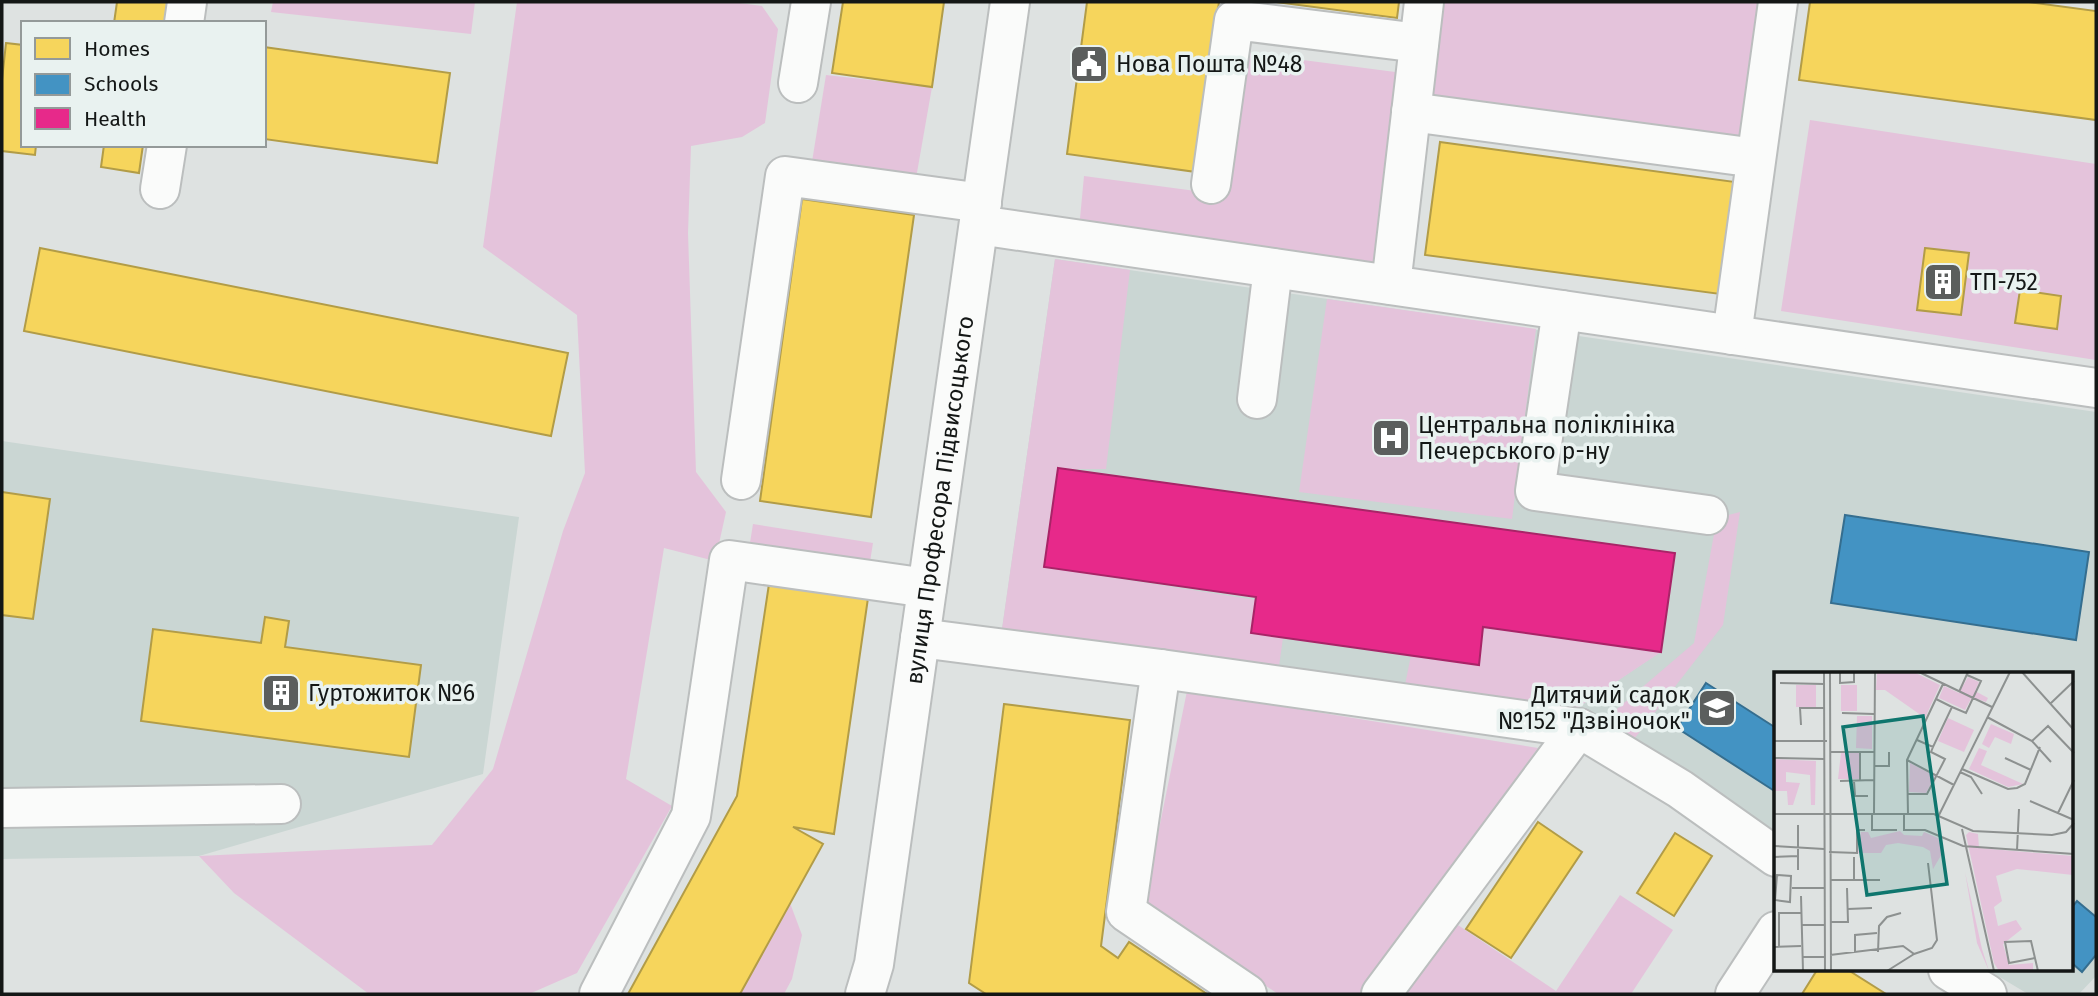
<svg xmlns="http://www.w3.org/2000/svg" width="2098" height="996" font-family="'Fira Sans',sans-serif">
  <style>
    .built { fill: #cad6d3 }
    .green { fill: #e4c3db }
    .homes { fill: #f6d55c; stroke: #b29c47; stroke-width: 2 }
    .schools { fill: #4393c3; stroke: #356e8f; stroke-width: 2 }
    .health { fill: #e7298a; stroke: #a82467; stroke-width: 2 }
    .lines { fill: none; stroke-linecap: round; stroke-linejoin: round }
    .minor-casing { stroke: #bbbebe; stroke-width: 42 }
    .minor { stroke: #fafbfa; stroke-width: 38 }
    .labels { text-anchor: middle; stroke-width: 7; stroke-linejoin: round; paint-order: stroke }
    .poi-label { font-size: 23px; fill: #141716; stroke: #e9f2f0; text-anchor: start }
    .street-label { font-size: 23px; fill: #141716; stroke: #e9f2f0 }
    .inset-road { fill: none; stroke: #8d9190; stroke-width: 2 }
    .view { fill: #0f766e; fill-opacity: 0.15; stroke: #0f766e; stroke-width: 3.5 }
    .inset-edge { fill: none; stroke: #141716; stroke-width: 3.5 }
  </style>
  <rect width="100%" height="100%" fill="#dee2e1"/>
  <g class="built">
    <polygon points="1055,259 2096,412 2096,976 2079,994 2028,994 1988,970 2072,970 2072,674 1776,674 1776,837 1630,743 1001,636"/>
    <polygon points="2,441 519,517 483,774 199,856 2,859"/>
  </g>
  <g class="green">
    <polygon points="273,2 475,2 471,34 271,12"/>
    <polygon points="517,2 732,2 762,6 778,29 765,123 742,137 691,146 688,233 696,472 726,512 718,548 711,560 664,548 626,779 672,806 577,973 529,994 369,994 234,893 199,856 432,845 493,769 563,531 585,473 577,315 483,247"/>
    <polygon points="1441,2 1764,2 1744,146 1426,102"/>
    <polygon points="1241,52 1403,73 1380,272 1079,229 1084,176 1218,194"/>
    <polygon points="826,75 932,87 915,184 811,168"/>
    <polygon points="1810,120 2096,164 2096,360 1781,311"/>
    <polygon points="1055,259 1130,270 1106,469 1058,469 1044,567 1256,600 1251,633 1283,638 1278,673 1001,636"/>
    <polygon points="1327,299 1536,329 1512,519 1299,492"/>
    <polygon points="1740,512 1723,625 1631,743 1597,726 1694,643 1717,518"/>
    <polygon points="753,524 873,543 869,568 749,549"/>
    <polygon points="1483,627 1661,652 1571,712 1404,690 1411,655 1479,664"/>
    <polygon points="1187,691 1538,748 1359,994 1278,994 1144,903"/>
    <polygon points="1620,895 1673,930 1631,994 1404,994 1452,921 1556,991"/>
    <polygon points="790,903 802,935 792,979 784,994 740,994"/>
  </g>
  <g class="homes">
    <polygon points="117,2 176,2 173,23 114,23"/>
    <polygon points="843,2 944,2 932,87 832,73"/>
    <polygon points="1087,2 1219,2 1196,172 1067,154"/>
    <polygon points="1276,2 1399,2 1397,18"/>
    <polygon points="1810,2 2029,2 2096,11 2096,120 1799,80"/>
    <polygon points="6,43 23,45 23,145 36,145 35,155 2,151 2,80"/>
    <polygon points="264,47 450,73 437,163 264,139"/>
    <polygon points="1440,142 1735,182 1720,294 1425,255"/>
    <polygon points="104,145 143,145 139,173 101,167"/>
    <polygon points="802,199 914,215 871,517 760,501"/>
    <polygon points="40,248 568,353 551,436 24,331"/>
    <polygon points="1925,248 1969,253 1961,315 1917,310"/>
    <polygon points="2020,290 2061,296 2057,329 2015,323"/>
    <polygon points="2,492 50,499 33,619 2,615"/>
    <polygon points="769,584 868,598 834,834 793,827 823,844 740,994 628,994 737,796"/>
    <polygon points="265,617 289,621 285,647 421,665 409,757 141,721 153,629 261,643"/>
    <polygon points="1004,704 1130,720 1101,946 1118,958 1129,942 1207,994 986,994 969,983"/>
    <polygon points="1538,822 1582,852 1511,958 1466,929"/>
    <polygon points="1675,833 1712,856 1674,916 1637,893"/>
    <polygon points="1817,970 1848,970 1886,994 1802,994"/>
  </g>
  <g class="schools">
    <polygon points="1845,515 2089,552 2076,640 1831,603"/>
    <polygon points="1706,683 1776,728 1776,792 1677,728"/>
    <polygon points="2077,901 2096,917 2096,955 2082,972 2072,963 2072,907"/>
  </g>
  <polygon class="health" points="1058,468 1675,553 1661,652 1483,627 1479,665 1251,633 1256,597 1044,567"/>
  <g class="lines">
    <defs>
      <g id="minor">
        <polyline points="184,23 187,2"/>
        <polyline points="798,83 811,2"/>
        <polyline points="1411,112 1756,158"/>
        <polyline points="1211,184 1234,20 1419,43"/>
        <polyline points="160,189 167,145"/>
        <polyline points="979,225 2096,388"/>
        <polyline points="1391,285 1424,2"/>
        <polyline points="1562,310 1535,491 1708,515"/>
        <polyline points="1732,335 1778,2"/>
        <polyline points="1257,399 1273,268"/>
        <polyline points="741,480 785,176 982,203"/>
        <polyline points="920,638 1161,669 1579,728 1680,789 1776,857"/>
        <polyline points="1161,669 1126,912 1247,994"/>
        <polyline points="2,808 281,804"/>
        <polyline points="1948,970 1987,994"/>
        <polyline points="599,994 691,816 729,560 927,588"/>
        <path id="s1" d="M865,994L874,964L1010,2"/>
        <polyline points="1381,994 1579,728"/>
        <polyline points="1735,994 1776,931"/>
      </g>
    </defs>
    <use href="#minor" class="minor-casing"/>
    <use href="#minor" class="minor"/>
  </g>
  <defs>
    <symbol id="civic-square" viewBox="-11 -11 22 22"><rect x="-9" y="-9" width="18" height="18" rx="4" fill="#5b5e5d" stroke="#e9f2f0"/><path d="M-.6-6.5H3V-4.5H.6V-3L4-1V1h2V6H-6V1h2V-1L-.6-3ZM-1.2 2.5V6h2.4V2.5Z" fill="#fff"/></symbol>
    <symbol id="building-square" viewBox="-11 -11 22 22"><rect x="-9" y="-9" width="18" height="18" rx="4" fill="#5b5e5d" stroke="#e9f2f0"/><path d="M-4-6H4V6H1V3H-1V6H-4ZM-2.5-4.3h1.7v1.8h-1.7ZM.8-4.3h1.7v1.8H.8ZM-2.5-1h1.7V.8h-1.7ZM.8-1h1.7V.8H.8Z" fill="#fff"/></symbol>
    <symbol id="hospital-square" viewBox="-11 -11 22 22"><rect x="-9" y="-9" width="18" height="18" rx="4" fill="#5b5e5d" stroke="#e9f2f0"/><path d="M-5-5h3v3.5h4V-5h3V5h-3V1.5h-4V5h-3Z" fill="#fff"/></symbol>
    <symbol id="school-square" viewBox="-11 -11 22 22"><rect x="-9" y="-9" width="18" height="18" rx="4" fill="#5b5e5d" stroke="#e9f2f0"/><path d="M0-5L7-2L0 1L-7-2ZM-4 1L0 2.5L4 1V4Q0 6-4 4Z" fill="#fff"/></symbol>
  </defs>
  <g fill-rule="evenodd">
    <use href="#civic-square" x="1067" y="42" width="44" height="44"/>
    <use href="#building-square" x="1921" y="260" width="44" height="44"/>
    <use href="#hospital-square" x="1369" y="416" width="44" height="44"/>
    <use href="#building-square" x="259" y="671" width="44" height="44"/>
    <use href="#school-square" x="1695" y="686" width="44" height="44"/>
  </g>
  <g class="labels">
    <g class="poi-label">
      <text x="1116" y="72">Нова Пошта №48</text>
      <text x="1970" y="290">ТП-752</text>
      <text x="1418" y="433">Центральна поліклініка<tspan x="1418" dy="26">Печерського р-ну</tspan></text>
      <text x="308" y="701">Гуртожиток №6</text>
      <text x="1690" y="703" text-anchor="end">Дитячий садок<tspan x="1690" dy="26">№152 "Дзвіночок"</tspan></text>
    </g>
    <g class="street-label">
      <text dy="8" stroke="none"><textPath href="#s1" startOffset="500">вулиця Професора Підвисоцького</textPath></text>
    </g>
  </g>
  <g transform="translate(1774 672)">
    <rect width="299" height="299" fill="#dee2e1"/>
    <path d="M103,0H140L166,13L151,46L111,18H102ZM194,5L205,10L201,19L214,26L212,30L198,25L191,38L165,26L170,14L185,21ZM22,13H42V35H22ZM67,13H83V39H67ZM83,44H98V77L82,76ZM174,46L200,58L190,80L164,69ZM217,52L240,62L237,72L221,65L215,76L208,72ZM205,76L213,79L207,93L249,112L234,115L195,97ZM67,81H85V107H64ZM0,87L42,89L41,133H37L36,103L12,100V110L26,111L19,133H14L13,119H0ZM136,91L161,104L152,121L135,120ZM126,159L130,163L148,164L150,160L164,166L169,180L159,197L156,179L149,175L124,171L112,173L107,181H84L87,160H94L97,166ZM195,160L204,162L205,176L299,184V203L243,197L222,204L228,229L220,235L224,254L242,248L248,257L229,272L235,293L259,291V299H225L220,291L192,163ZM191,200L208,277L215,299L203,271Z" fill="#e4c3db"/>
    <path class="inset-road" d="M50,0L51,299M56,0L57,299M66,0V11L80,10V0M145,0L218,35M248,0L300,58M6,11L50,12M185,20L194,0M276,32L300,9M178,35L192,41L207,9L193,3M68,41L100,42M213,45L258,69L277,90M27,53L26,36H50M143,68L159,75L178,35L162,27M0,69H53M258,69L274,54L300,81M56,80H100M86,80V109M0,86L50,87M231,86L257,98M133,88L180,113M100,94H115V80M188,97L234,117L243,116L251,112L266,75M186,100L197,105L208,122M66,109L100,108M80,109L81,124H94M133,122H153L171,87L157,80L159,75M256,129L300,148M284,141L300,108M0,142H160L199,159L278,163L292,160L300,151M98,142V158H123M100,142L101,0M130,142V158H151L189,174L300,182M134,142L133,88L169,12M165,143L236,0M188,157L220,299M0,174L50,177M243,178L245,137M55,180L83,181V158H91M0,185L24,184M80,185V208M24,198V153M3,203L17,204L16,230L1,228ZM56,208H106M18,216H50M27,224L29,299M74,237L98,236M56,250H74L73,216M27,253H50M0,275L27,274M5,275V241H27M104,280L105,254L113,245L127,241M81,281V263L103,261M140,282L158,276L163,268L154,191M56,283L129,274L140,282L113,299M28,285H51M261,286L235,291L231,270L257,269L264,299"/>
    <path class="view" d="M149,44L173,212L93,223L69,55Z"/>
    <rect width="299" height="299" class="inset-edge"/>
  </g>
  <rect width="2098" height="996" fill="none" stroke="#141716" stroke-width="7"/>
  <rect x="21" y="21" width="245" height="126" fill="#e9f2f0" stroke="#949a99" stroke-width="2"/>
  <rect x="35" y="38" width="35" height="21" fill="#f6d55c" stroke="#949a99" stroke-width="2"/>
  <text x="84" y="56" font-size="21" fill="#141716">Homes</text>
  <rect x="35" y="74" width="35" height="21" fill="#4393c3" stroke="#949a99" stroke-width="2"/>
  <text x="84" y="91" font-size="21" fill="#141716">Schools</text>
  <rect x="35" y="108" width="35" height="21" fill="#e7298a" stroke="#949a99" stroke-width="2"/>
  <text x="84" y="126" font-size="21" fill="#141716">Health</text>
</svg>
